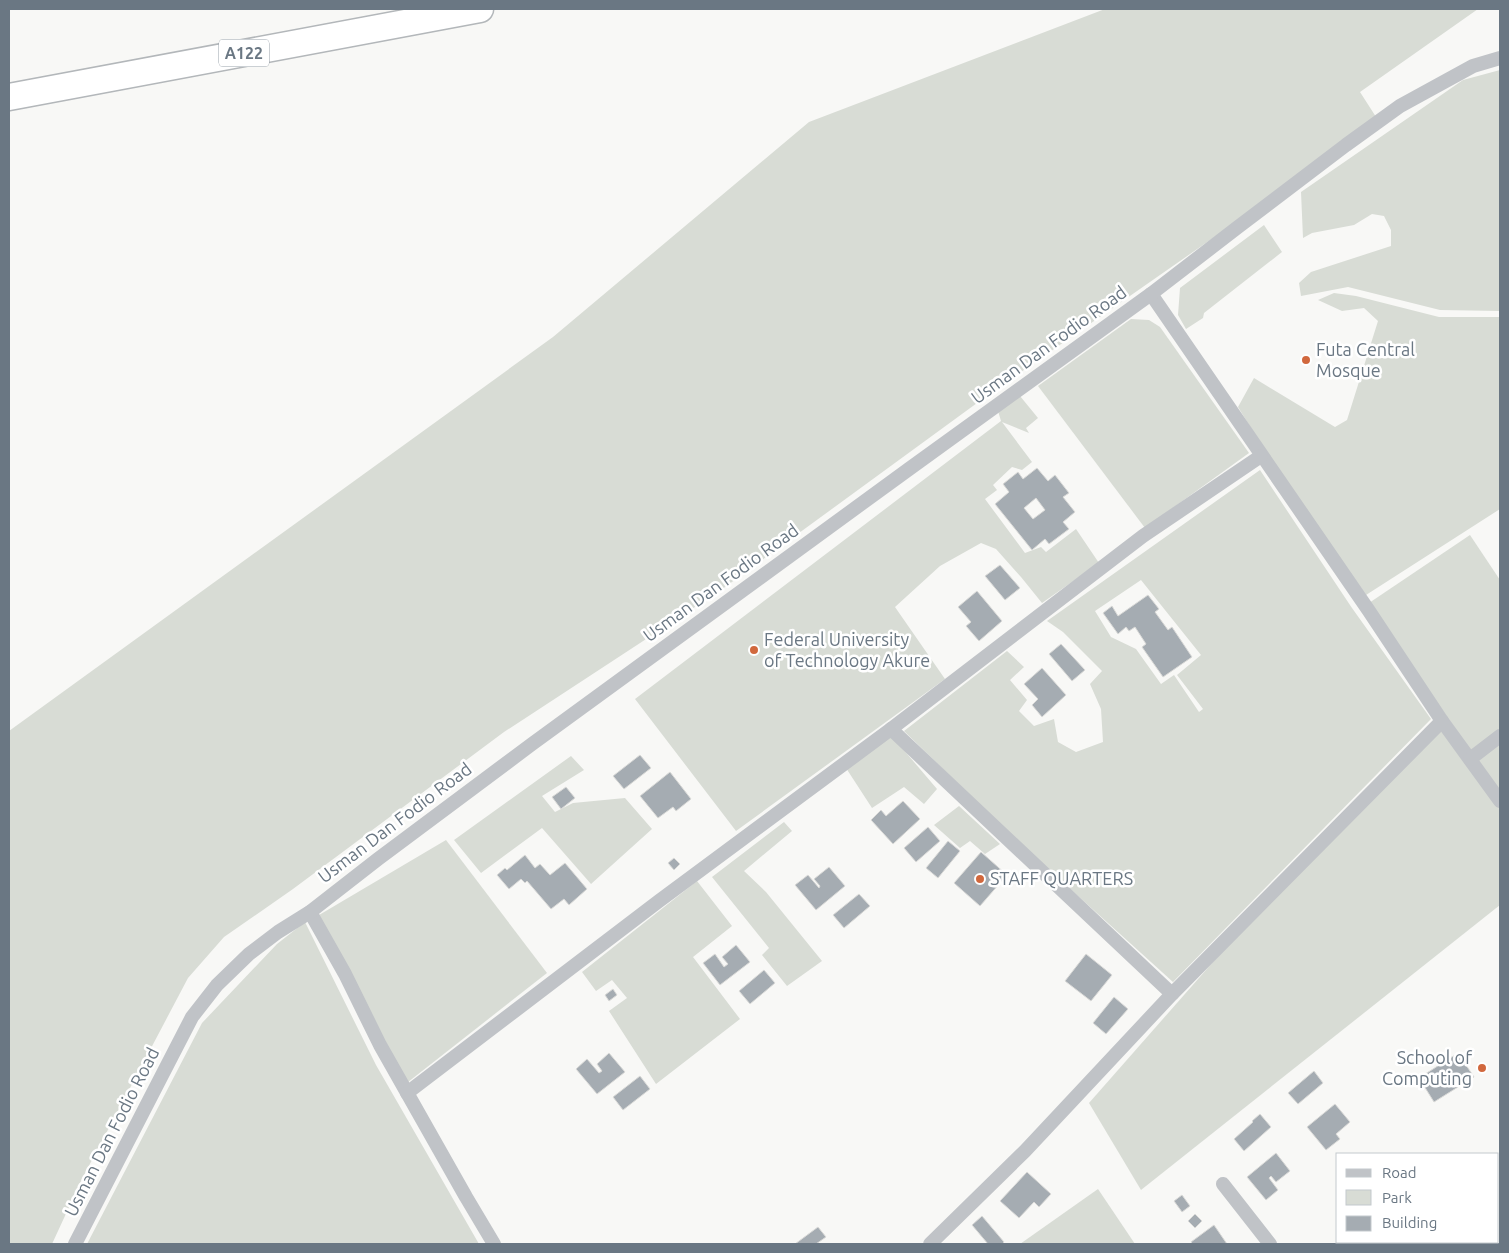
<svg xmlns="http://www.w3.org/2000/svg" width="1509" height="1253" font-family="Ubuntu,sans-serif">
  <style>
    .green { fill: #d8dcd5; fill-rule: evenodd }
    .building { fill: #a5acb2; stroke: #dadad8; fill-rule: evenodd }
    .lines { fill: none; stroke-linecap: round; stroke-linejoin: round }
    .highway-casing { stroke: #b3b7ba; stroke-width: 29 }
    .street { stroke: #c0c3c7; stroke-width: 14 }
    .highway { stroke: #fff; stroke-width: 26 }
    .poi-dot { fill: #d1683d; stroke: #fff; stroke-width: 2 }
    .labels { text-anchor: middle; stroke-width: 5; stroke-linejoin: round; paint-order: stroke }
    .shield { fill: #fff; stroke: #97a0a8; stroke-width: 1 }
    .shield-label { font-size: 16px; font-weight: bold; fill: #6a7783 }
    .street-label { font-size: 18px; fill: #6a7783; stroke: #fff }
    .poi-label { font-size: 18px; fill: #6a7783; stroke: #fff; text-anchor: start }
  </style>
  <rect width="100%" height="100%" fill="#f8f8f6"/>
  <g class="green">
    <polygon points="1105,9 1478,9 1360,92 1378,120 1256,208 988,395 721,590 504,732 293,889 224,937 188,978 82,1179 52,1244 9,1244 9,731 553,337 809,122"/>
    <polygon points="1500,70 1500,311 1440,310 1348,287 1301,296 1299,283 1311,272 1391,246 1391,230 1384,216 1372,214 1354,225 1312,233 1303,238 1301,192 1463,80"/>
    <polygon points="1264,225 1282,252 1204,313 1203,318 1186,329 1178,315 1180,288"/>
    <polygon points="1334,293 1356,296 1439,317 1500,317 1500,509 1366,595 1275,467 1238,407 1254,378 1335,427 1347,420 1378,321 1364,308 1342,311 1318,300"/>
    <polygon points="1131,319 1149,320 1160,327 1249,453 1145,528 1038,386"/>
    <polygon points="1020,396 1038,418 1026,428 1029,433 1002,422 1032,462 1022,470 1012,467 993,485 997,490 985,499 1025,553 1041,547 1046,552 1076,529 1099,563 1042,603 1021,577 996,549 981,543 940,566 895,607 945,679 736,831 635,699 1001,421 998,411"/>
    <path d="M1260,470L1352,608L1431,719L1173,982L1013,837L904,731L1007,651L1024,667L1010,680L1027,700L1019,711L1034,726L1054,719L1058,742L1076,752L1103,742L1101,709L1090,684L1102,671L1063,632L1047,621ZM1141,580L1201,655L1177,675L1203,709L1199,712L1174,675L1161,684L1136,649L1111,637L1095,611Z"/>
    <polygon points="1470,535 1500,580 1500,794 1369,603"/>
    <polygon points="1440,722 1500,805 1500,905 1141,1190 1089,1103 1301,862"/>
    <polygon points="891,735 937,789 924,804 904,787 872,808 846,768"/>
    <polygon points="571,756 584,770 542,796 555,812 573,803 625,798 652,829 591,884 542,828 481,873 454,840"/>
    <polygon points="959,806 1000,844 985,854 970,841 960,848 934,825"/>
    <polygon points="784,822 792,831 744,871 766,892 822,961 787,986 762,955 769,948 712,877"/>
    <polygon points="446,840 547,973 403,1086 314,918"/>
    <polygon points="697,881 732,926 693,957 740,1019 656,1084 609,1011 627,998 612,980 596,991 582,972"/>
    <polygon points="305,922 376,1065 479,1244 87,1244 202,1023 277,944"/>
    <polygon points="1098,1189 1135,1244 1020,1244"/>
  </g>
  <g class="building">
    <path d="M1037,468L1048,481L1055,475L1069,493L1063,497L1075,512L1063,522L1069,529L1049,544L1045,539L1032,550L995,504L1009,492L1003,484L1018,472L1023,479ZM1036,498L1045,510L1033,519L1024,508Z"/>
    <polygon points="1000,565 1020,588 1005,600 985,576"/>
    <polygon points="977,591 1002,621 979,641 966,626 971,622 958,607"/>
    <polygon points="1148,595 1159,609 1155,612 1168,630 1172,627 1192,657 1163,677 1142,647 1146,644 1135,627 1129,631 1126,627 1118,634 1103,613 1112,606 1118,616"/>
    <polygon points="1061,644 1085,670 1072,681 1049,654"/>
    <polygon points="1042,668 1066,695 1042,717 1032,705 1038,699 1024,684"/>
    <polygon points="640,755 651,768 624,789 613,776"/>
    <polygon points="670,772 691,799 676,811 673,807 658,818 640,796"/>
    <polygon points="566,787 575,798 561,809 552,797"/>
    <polygon points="903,801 920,819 893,844 871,820 881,810 886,816"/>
    <polygon points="928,827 940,841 916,862 904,848"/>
    <polygon points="948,841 960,851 938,878 926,868"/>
    <polygon points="981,852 1007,875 980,906 954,883"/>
    <polygon points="525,855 535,868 540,864 550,875 565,863 587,889 569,905 564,899 551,909 527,881 525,883 521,879 509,889 497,875 505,868 507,870"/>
    <polygon points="674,858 680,864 674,870 668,863"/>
    <polygon points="829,867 845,886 816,910 795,885 808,875 819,888 820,886 814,879"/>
    <polygon points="859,894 870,906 844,928 833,915"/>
    <polygon points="736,945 750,962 720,985 703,963 715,954 724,967 728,964 722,957"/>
    <polygon points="1086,954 1112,975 1091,1001 1065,981"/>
    <polygon points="764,970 775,983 750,1004 739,991"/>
    <polygon points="613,989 617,995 609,1001 605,995"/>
    <polygon points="1114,997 1128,1009 1106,1034 1093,1023"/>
    <polygon points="609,1053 625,1072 597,1094 576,1069 587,1059 599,1073 602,1071 597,1064"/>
    <polygon points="1458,1053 1474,1077 1434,1102 1419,1078"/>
    <polygon points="1314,1071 1323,1083 1298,1104 1288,1093"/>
    <polygon points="640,1076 650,1089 623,1110 613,1097"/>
    <polygon points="1335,1104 1350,1122 1336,1134 1340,1139 1326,1150 1307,1127"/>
    <polygon points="1260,1114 1271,1127 1244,1151 1234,1139 1253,1122 1252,1121"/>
    <polygon points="1276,1153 1290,1171 1276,1182 1271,1176 1269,1178 1278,1190 1266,1200 1247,1177"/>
    <polygon points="1027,1172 1051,1194 1039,1207 1034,1202 1019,1218 1000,1201"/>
    <polygon points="1182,1195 1190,1206 1182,1212 1174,1201"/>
    <polygon points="1195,1214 1202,1221 1195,1228 1188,1221"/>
    <polygon points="982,1216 1004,1242 1002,1244 988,1244 972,1225"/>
    <polygon points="1214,1225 1227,1244 1193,1244 1191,1242"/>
    <polygon points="818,1227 826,1237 816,1244 795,1244"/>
  </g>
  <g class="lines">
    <defs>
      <polyline id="highway" points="9,97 480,9"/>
    </defs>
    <use href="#highway" class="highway-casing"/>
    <g class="street">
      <polyline points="1151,294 1369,611 1442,721 1500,801"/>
      <polyline points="891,729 1172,994"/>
      <polyline points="1470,759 1500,736"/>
      <polyline points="310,912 345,974 380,1045 466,1197 494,1244"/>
      <polyline points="407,1093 659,901 891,729 1143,536 1261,456"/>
      <polyline points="1223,1184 1270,1244"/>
      <polyline points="75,1244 192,1017 217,985 249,954 278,932 310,912 378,859 532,744 909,469 1151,294 1238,227 1346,145 1400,106 1473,66 1500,58"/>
      <polyline points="930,1244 1025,1151 1172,994 1442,721"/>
    </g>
    <use href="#highway" class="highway"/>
  </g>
  <g class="poi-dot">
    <circle cx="1306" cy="360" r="5"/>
    <circle cx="754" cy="650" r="5"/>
    <circle cx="980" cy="879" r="5"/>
    <circle cx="1482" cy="1068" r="5"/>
  </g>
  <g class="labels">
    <rect class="shield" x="219" y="39.5" width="50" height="27" rx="4"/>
    <g class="shield-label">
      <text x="244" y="59">A122</text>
    </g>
    <g class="street-label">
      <text transform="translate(1049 345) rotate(-36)" y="6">Usman Dan Fodio Road</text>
      <text transform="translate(721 583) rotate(-36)" y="6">Usman Dan Fodio Road</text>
      <text transform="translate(395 823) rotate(-37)" y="6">Usman Dan Fodio Road</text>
      <text transform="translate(112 1132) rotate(-63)" y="6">Usman Dan Fodio Road</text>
    </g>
    <g class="poi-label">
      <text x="1316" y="356">Futa Central<tspan x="1316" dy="21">Mosque</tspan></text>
      <text x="764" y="646">Federal University<tspan x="764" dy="21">of Technology Akure</tspan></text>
      <text x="990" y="885">STAFF QUARTERS</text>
      <text x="1472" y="1064" text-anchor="end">School of<tspan x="1472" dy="21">Computing</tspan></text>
    </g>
  </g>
  <rect width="1509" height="1253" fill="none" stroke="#6a7783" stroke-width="20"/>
  <rect x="1336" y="1153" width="162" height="90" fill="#ffffff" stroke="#c3c9cd"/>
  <rect x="1346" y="1169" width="25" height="8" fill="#c0c3c7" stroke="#c3c9cd"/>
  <text x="1382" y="1178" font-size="15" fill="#6a7783">Road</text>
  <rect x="1346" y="1190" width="25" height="15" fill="#d8dcd5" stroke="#c3c9cd"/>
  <text x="1382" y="1203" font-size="15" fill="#6a7783">Park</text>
  <rect x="1346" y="1216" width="25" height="15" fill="#a5acb2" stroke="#c3c9cd"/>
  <text x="1382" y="1228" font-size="15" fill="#6a7783">Building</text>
</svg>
